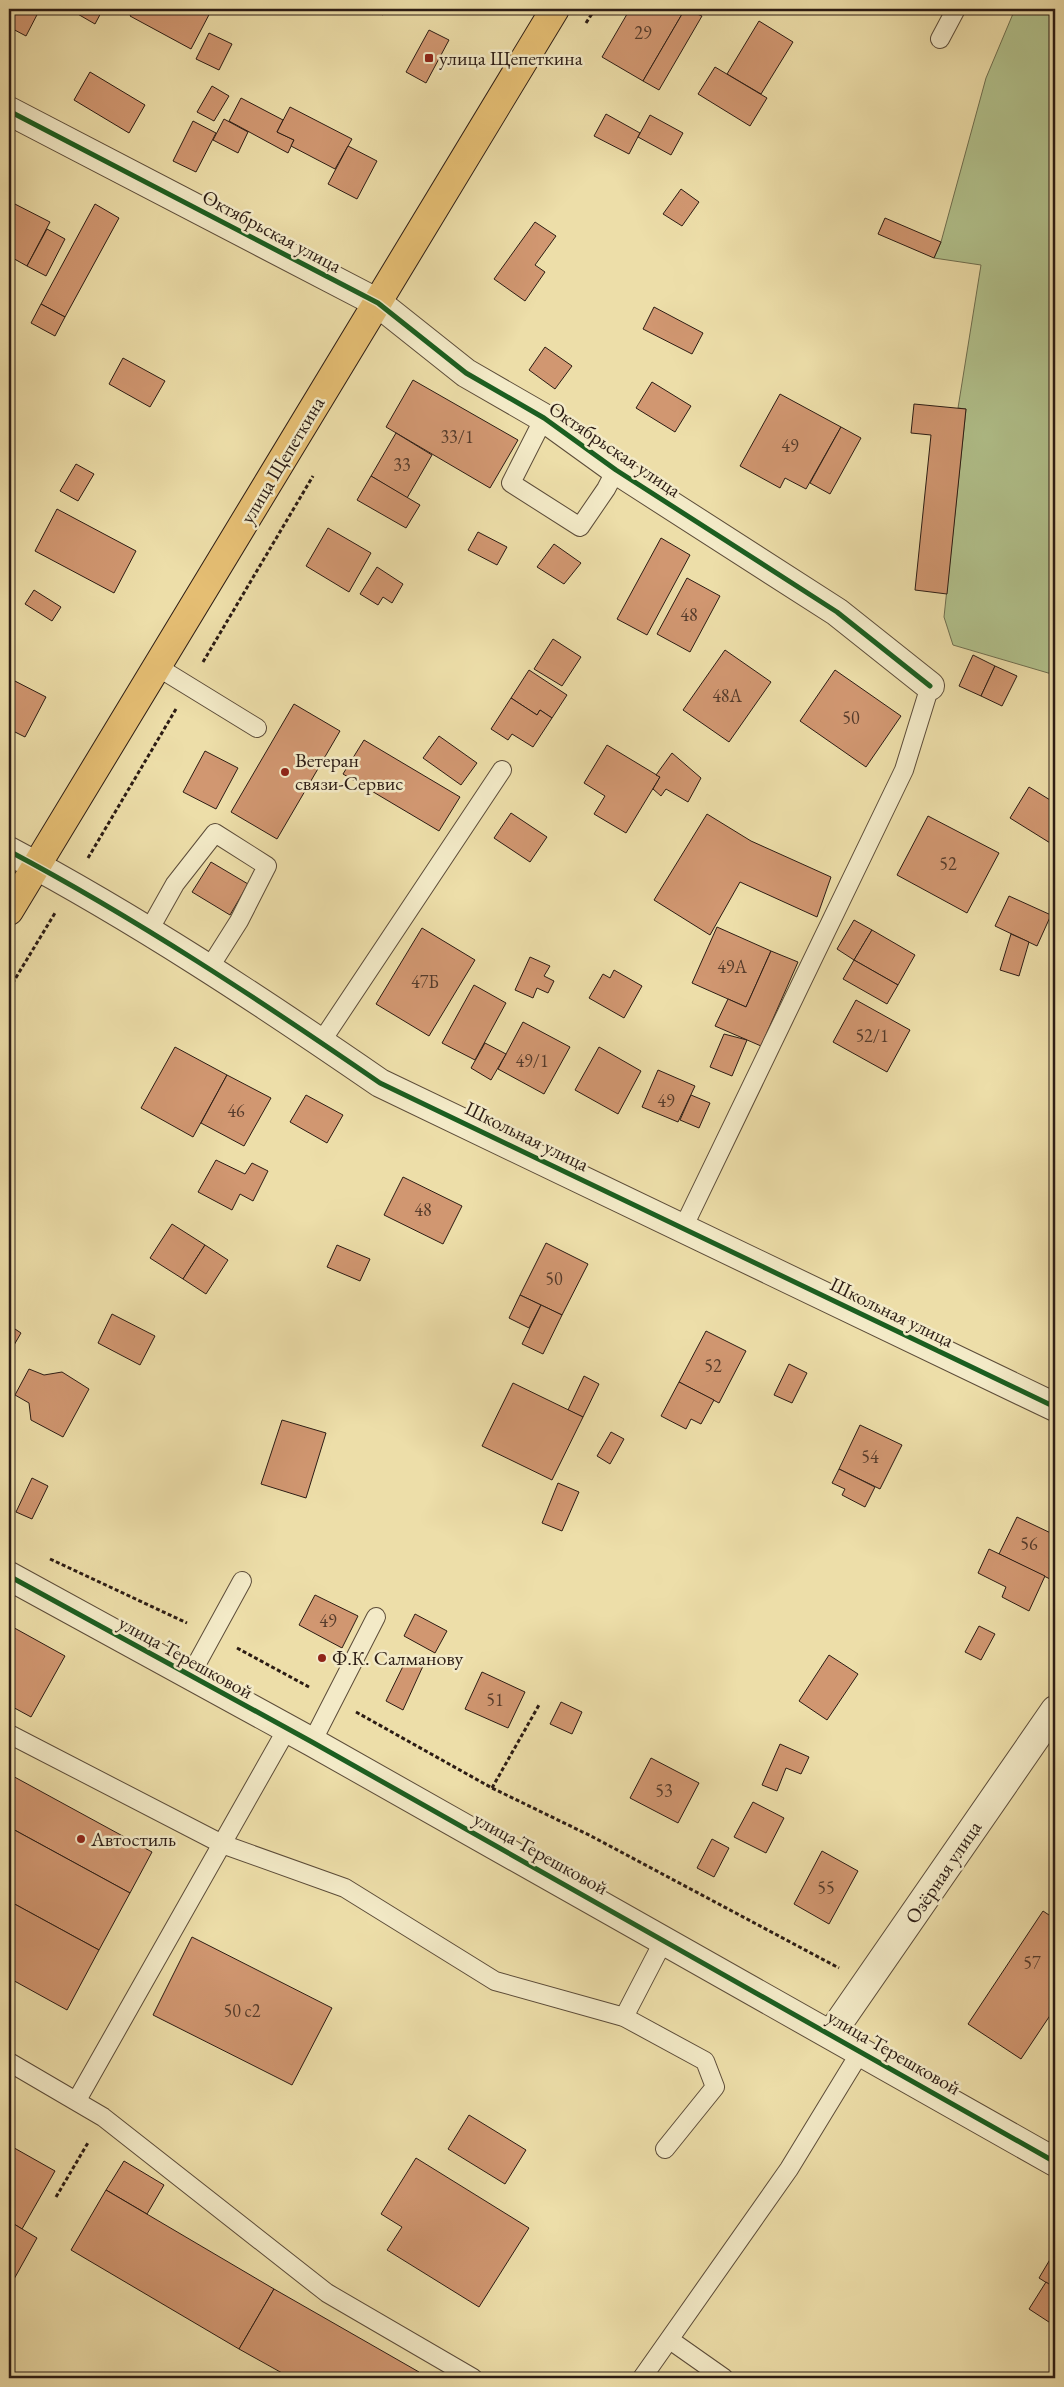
<svg xmlns="http://www.w3.org/2000/svg" width="1064" height="2387" font-family="'EB Garamond',serif">
  <style>
    .green { fill: #b2c28d; stroke: #6f6f50 }
    .building { fill: #d19771; stroke: #2c1c14 }
    .lines { fill: none; stroke-linecap: round; stroke-linejoin: round }
    .service-casing { stroke: #5c4c39; stroke-width: 20 }
    .minor-casing { stroke: #5c4c39; stroke-width: 30 }
    .primary-casing { stroke: #2c1c14; stroke-width: 30 }
    .path { stroke: #2c1c14; stroke-width: 3; stroke-dasharray: 4 2.5; stroke-linecap: butt }
    .service { stroke: #f3eac7; stroke-width: 18 }
    .minor { stroke: #f3eac7; stroke-width: 28 }
    .primary { stroke: #e6bf74; stroke-width: 28 }
    .cycleway-casing { stroke: #f3eac7; stroke-width: 8 }
    .cycleway { stroke: #1b5e20; stroke-width: 5 }
    .poi-dot { fill: #8f2418; stroke: #f3eac7; stroke-width: 2 }
    .labels { text-anchor: middle; stroke-width: 5; stroke-linejoin: round; paint-order: stroke }
    .number-label { font-size: 18px; fill: #553b2b }
    .poi-label { font-size: 20px; fill: #2c1c14; stroke: #f3eac7; text-anchor: start }
    .street-label { font-size: 20px; fill: #2c1c14; stroke: #f3eac7 }
  </style>
  <rect width="100%" height="100%" fill="#eddea9"/>
  <filter id="stains"><feTurbulence type="fractalNoise" baseFrequency=".004" numOctaves="4"/><feColorMatrix values="0 0 0 0 .2 0 0 0 0 .09 0 0 0 0 .02 0 0 0 .5 -.17"/></filter>
  <radialGradient id="worn" r=".72"><stop offset=".6" stop-color="#630" stop-opacity="0"/><stop offset="1" stop-color="#630" stop-opacity=".3"/></radialGradient>
  <polygon class="green" points="1015,9 1055,9 1055,675 953,645 944,617 966,409 958,408 981,265 934,258 941,242 986,78"/>
  <g class="building">
    <polygon points="9,9 40,9 26,36 9,27"/>
    <polygon points="69,9 103,9 95,24"/>
    <polygon points="134,9 212,9 191,49 130,16"/>
    <polygon points="373,9 387,9 383,15"/>
    <polygon points="630,9 685,9 643,81 602,57"/>
    <polygon points="685,9 702,16 659,90 643,81"/>
    <polygon points="759,21 793,42 761,94 727,74"/>
    <polygon points="429,30 449,40 426,83 406,72"/>
    <polygon points="209,33 232,44 219,70 196,59"/>
    <polygon points="715,67 767,98 750,126 698,94"/>
    <polygon points="90,72 145,105 129,133 74,100"/>
    <polygon points="212,86 229,96 214,121 197,112"/>
    <polygon points="241,98 283,120 277,132 294,140 288,153 229,121"/>
    <polygon points="290,107 352,139 335,169 291,146 294,140 277,132"/>
    <polygon points="606,114 640,133 629,154 594,136"/>
    <polygon points="650,115 683,133 671,155 638,137"/>
    <polygon points="224,119 248,132 238,153 213,140"/>
    <polygon points="193,121 216,133 196,172 173,161"/>
    <polygon points="348,146 377,161 357,199 328,184"/>
    <polygon points="681,189 699,202 682,226 663,214"/>
    <polygon points="9,201 50,222 27,266 9,256"/>
    <polygon points="95,204 119,218 65,317 41,304"/>
    <polygon points="885,218 941,242 934,258 878,234"/>
    <polygon points="535,222 556,236 535,265 545,272 525,301 494,279"/>
    <polygon points="47,229 65,239 46,276 27,266"/>
    <polygon points="41,304 65,317 55,336 31,323"/>
    <polygon points="654,307 703,333 692,354 643,329"/>
    <polygon points="545,347 572,366 555,389 529,370"/>
    <polygon points="123,358 165,381 150,407 109,384"/>
    <polygon points="413,380 518,440 490,488 386,427"/>
    <polygon points="652,382 691,406 675,432 636,408"/>
    <polygon points="780,394 841,427 806,489 785,478 780,488 740,466"/>
    <polygon points="914,404 966,409 947,594 915,590 931,435 911,433"/>
    <polygon points="841,427 861,438 830,494 810,483"/>
    <polygon points="396,433 432,455 407,498 371,476"/>
    <polygon points="76,464 94,474 78,501 60,491"/>
    <polygon points="371,476 420,505 406,528 357,500"/>
    <polygon points="57,509 136,551 114,593 35,551"/>
    <polygon points="328,528 371,553 349,592 306,566"/>
    <polygon points="478,532 507,547 497,565 468,550"/>
    <polygon points="661,538 690,555 647,635 617,619"/>
    <polygon points="554,544 581,563 564,584 537,567"/>
    <polygon points="377,567 403,584 392,603 383,597 378,605 360,594"/>
    <polygon points="687,578 720,596 690,652 657,634"/>
    <polygon points="34,590 61,607 52,621 25,604"/>
    <polygon points="553,639 581,657 562,686 534,669"/>
    <polygon points="725,650 771,682 729,742 683,710"/>
    <polygon points="973,655 995,666 981,696 959,686"/>
    <polygon points="995,666 1017,676 1002,706 981,696"/>
    <polygon points="529,670 567,695 552,718 540,710 537,715 511,698"/>
    <polygon points="835,670 901,716 866,767 800,721"/>
    <polygon points="9,678 46,697 25,737 9,729"/>
    <polygon points="511,698 537,715 540,710 552,718 533,747 512,734 508,740 491,729"/>
    <polygon points="294,704 340,731 277,839 231,812"/>
    <polygon points="439,736 477,763 461,785 423,758"/>
    <polygon points="364,740 460,797 439,831 343,774"/>
    <polygon points="607,745 660,777 626,833 594,814 605,796 584,783"/>
    <polygon points="205,751 238,768 216,809 183,792"/>
    <polygon points="672,753 701,778 688,802 666,789 661,796 653,789 660,777 656,775"/>
    <polygon points="1029,787 1055,803 1055,846 1010,818"/>
    <polygon points="511,813 547,837 530,862 494,838"/>
    <polygon points="707,814 751,841 831,877 817,917 740,882 710,935 654,900"/>
    <polygon points="928,816 999,853 967,913 897,875"/>
    <polygon points="211,862 248,884 230,915 192,892"/>
    <polygon points="1009,896 1051,915 1037,946 995,926"/>
    <polygon points="854,920 872,930 854,960 837,949"/>
    <polygon points="717,927 771,951 746,1007 692,983"/>
    <polygon points="422,928 475,960 429,1036 376,1004"/>
    <polygon points="872,930 915,955 898,985 854,960"/>
    <polygon points="1011,934 1029,942 1019,976 1000,970"/>
    <polygon points="771,951 798,962 761,1046 715,1026 728,999 746,1007"/>
    <polygon points="530,957 550,966 544,976 554,981 548,993 537,988 533,998 515,990"/>
    <polygon points="854,960 898,985 887,1004 843,979"/>
    <polygon points="614,970 642,986 624,1018 589,998 603,974 610,978"/>
    <polygon points="474,985 506,1003 475,1060 442,1043"/>
    <polygon points="856,1000 910,1030 887,1072 833,1042"/>
    <polygon points="523,1022 570,1047 544,1094 498,1069"/>
    <polygon points="724,1034 747,1040 732,1076 710,1067"/>
    <polygon points="485,1043 506,1054 491,1080 471,1068"/>
    <polygon points="175,1047 227,1075 193,1137 141,1108"/>
    <polygon points="599,1047 641,1071 618,1114 575,1090"/>
    <polygon points="658,1070 695,1086 678,1122 642,1107"/>
    <polygon points="227,1075 271,1098 244,1146 201,1123"/>
    <polygon points="306,1095 343,1115 327,1143 290,1122"/>
    <polygon points="691,1095 710,1103 699,1128 680,1120"/>
    <polygon points="216,1160 245,1174 252,1163 268,1171 253,1201 240,1194 232,1210 198,1192"/>
    <polygon points="403,1177 462,1206 443,1244 384,1215"/>
    <polygon points="172,1224 205,1245 183,1279 150,1258"/>
    <polygon points="546,1243 588,1264 562,1315 520,1295"/>
    <polygon points="205,1245 228,1260 206,1294 183,1279"/>
    <polygon points="337,1245 370,1259 360,1281 327,1267"/>
    <polygon points="520,1295 541,1305 529,1328 509,1318"/>
    <polygon points="541,1305 562,1315 543,1354 522,1344"/>
    <polygon points="112,1314 155,1336 140,1365 98,1343"/>
    <polygon points="9,1325 21,1333 10,1352 9,1352"/>
    <polygon points="706,1331 746,1351 719,1403 679,1382"/>
    <polygon points="789,1364 807,1373 792,1403 774,1395"/>
    <polygon points="29,1369 44,1375 62,1372 89,1389 63,1437 31,1420 29,1403 15,1395"/>
    <polygon points="584,1376 599,1384 583,1417 568,1410"/>
    <polygon points="679,1382 714,1400 701,1424 691,1419 686,1429 661,1416"/>
    <polygon points="513,1383 583,1417 552,1480 482,1446"/>
    <polygon points="282,1420 326,1433 306,1498 261,1484"/>
    <polygon points="860,1425 902,1445 880,1489 839,1469"/>
    <polygon points="611,1432 624,1439 610,1464 597,1456"/>
    <polygon points="839,1469 875,1487 865,1507 842,1495 845,1489 832,1483"/>
    <polygon points="32,1478 48,1486 32,1519 16,1512"/>
    <polygon points="558,1483 579,1492 562,1531 542,1523"/>
    <polygon points="1017,1517 1055,1535 1055,1569 1050,1579 999,1554"/>
    <polygon points="989,1549 1045,1576 1029,1611 1002,1597 1006,1587 978,1573"/>
    <polygon points="315,1595 358,1616 342,1648 299,1625"/>
    <polygon points="415,1614 447,1631 435,1653 404,1636"/>
    <polygon points="9,1625 65,1656 31,1717 9,1705"/>
    <polygon points="979,1626 995,1634 981,1660 965,1652"/>
    <polygon points="829,1655 858,1674 827,1720 799,1701"/>
    <polygon points="407,1658 423,1666 403,1710 386,1701"/>
    <polygon points="482,1672 525,1692 508,1728 465,1709"/>
    <polygon points="561,1702 582,1712 572,1734 550,1724"/>
    <polygon points="780,1744 809,1757 801,1774 786,1768 777,1791 762,1785"/>
    <polygon points="651,1758 699,1783 678,1823 630,1798"/>
    <polygon points="9,1774 152,1852 130,1893 9,1827"/>
    <polygon points="753,1802 784,1818 766,1853 734,1837"/>
    <polygon points="9,1827 130,1893 99,1950 9,1901"/>
    <polygon points="712,1839 729,1848 714,1877 697,1868"/>
    <polygon points="822,1851 858,1871 829,1924 794,1904"/>
    <polygon points="9,1901 99,1950 67,2010 9,1978"/>
    <polygon points="1043,1911 1055,1919 1055,2008 1021,2059 968,2024"/>
    <polygon points="192,1937 332,2008 292,2085 153,2015"/>
    <polygon points="469,2115 526,2150 505,2184 448,2149"/>
    <polygon points="9,2145 55,2171 22,2229 9,2221"/>
    <polygon points="416,2158 529,2228 479,2307 387,2250 402,2227 381,2214"/>
    <polygon points="124,2161 164,2185 147,2214 106,2190"/>
    <polygon points="106,2190 274,2289 239,2349 71,2250"/>
    <polygon points="9,2221 37,2238 9,2288"/>
    <polygon points="1055,2251 1055,2288 1039,2278"/>
    <polygon points="1046,2282 1055,2288 1055,2326 1029,2309"/>
    <polygon points="274,2289 419,2372 415,2378 291,2378 239,2349"/>
  </g>
  <g class="lines">
    <defs>
      <g id="service">
        <polyline points="940,39 956,9"/>
        <polyline points="544,418 511,483 580,527 606,489 616,470"/>
        <polyline points="156,666 257,728"/>
        <polyline points="148,932 175,884 215,833 267,866 239,921 208,970"/>
        <polyline points="321,1042 502,770"/>
        <polyline points="683,1228 904,770 930,686"/>
        <polyline points="190,1676 242,1581"/>
        <polyline points="9,1734 222,1844 345,1888 495,1981 624,2017 705,2061 715,2087 665,2149"/>
        <polyline points="312,1742 376,1617"/>
        <polyline points="624,2017 664,1940"/>
        <polyline points="9,2062 103,2117 327,2293 473,2378"/>
        <polyline points="77,2100 287,1729"/>
        <polyline points="670,2340 724,2378"/>
        <polyline points="642,2378 789,2169 861,2051"/>
      </g>
      <g id="minor">
        <polyline points="9,111 378,303 466,373 544,418 616,470 837,612 930,686"/>
        <path d="M9,851C137,919 261,1001 380,1083L1055,1407"/>
        <polyline points="9,1576 312,1742 1055,2162"/>
        <polyline points="831,2034 1055,1710"/>
      </g>
      <polyline id="primary" points="9,911 555,9"/>
    </defs>
    <use href="#service" class="service-casing"/>
    <use href="#minor" class="minor-casing"/>
    <use href="#primary" class="primary-casing"/>
    <g class="path">
      <polyline points="586,23 595,9"/>
      <polyline points="203,662 313,476"/>
      <polyline points="88,858 176,709"/>
      <polyline points="9,989 55,913"/>
      <polyline points="50,1559 187,1623"/>
      <polyline points="237,1648 309,1687"/>
      <polyline points="356,1712 492,1788 591,1836 839,1968"/>
      <polyline points="492,1788 539,1705"/>
      <polyline points="56,2197 89,2141"/>
    </g>
    <use href="#service" class="service"/>
    <use href="#minor" class="minor"/>
    <use href="#primary" class="primary"/>
    <defs>
      <g id="cycleway">
        <polyline points="9,111 378,303 466,373 544,418 616,470 837,612 930,686"/>
        <path d="M9,851C137,919 261,1001 380,1083L1055,1407"/>
        <polyline points="9,1576 312,1742 1055,2162"/>
      </g>
    </defs>
    <use href="#cycleway" class="cycleway-casing"/>
    <use href="#cycleway" class="cycleway"/>
  </g>
  <g class="poi-dot">
    <rect x="424" y="53" width="10" height="10" rx="2.5"/>
    <circle cx="285" cy="772" r="5"/>
    <circle cx="322" cy="1658" r="5"/>
    <circle cx="81" cy="1839" r="5"/>
  </g>
  <g class="labels">
    <g class="number-label">
      <text x="643" y="39">29</text>
      <text x="457" y="443">33/1</text>
      <text x="790" y="452">49</text>
      <text x="402" y="471">33</text>
      <text x="689" y="621">48</text>
      <text x="727" y="702">48А</text>
      <text x="851" y="724">50</text>
      <text x="948" y="870">52</text>
      <text x="732" y="973">49А</text>
      <text x="425" y="988">47Б</text>
      <text x="872" y="1042">52/1</text>
      <text x="532" y="1067">49/1</text>
      <text x="666" y="1107">49</text>
      <text x="236" y="1117">46</text>
      <text x="423" y="1216">48</text>
      <text x="554" y="1285">50</text>
      <text x="713" y="1372">52</text>
      <text x="870" y="1463">54</text>
      <text x="1029" y="1550">56</text>
      <text x="328" y="1627">49</text>
      <text x="495" y="1706">51</text>
      <text x="664" y="1797">53</text>
      <text x="826" y="1894">55</text>
      <text x="1032" y="1969">57</text>
      <text x="242" y="2017">50 с2</text>
    </g>
    <g class="poi-label">
      <text x="439" y="65">улица Щепеткина</text>
      <text x="295" y="767">Ветеран<tspan x="295" dy="23">связи-Сервис</tspan></text>
      <text x="332" y="1665">Ф.К. Салманову</text>
      <text x="91" y="1846">Автостиль</text>
    </g>
    <g class="street-label">
      <text transform="translate(272 231) rotate(28)" y="7">Октябрьская улица</text>
      <text transform="translate(615 449) rotate(34)" y="7">Октябрьская улица</text>
      <text transform="translate(282 460) rotate(-59)" y="7">улица Щепеткина</text>
      <text transform="translate(527 1136) rotate(26)" y="7">Школьная улица</text>
      <text transform="translate(892 1312) rotate(26)" y="7">Школьная улица</text>
      <text transform="translate(186 1657) rotate(29)" y="7">улица Терешковой</text>
      <text transform="translate(541 1853) rotate(29)" y="7">улица Терешковой</text>
      <text transform="translate(943 1872) rotate(-56)" y="7">Озёрная улица</text>
      <text transform="translate(894 2052) rotate(30)" y="7">улица Терешковой</text>
    </g>
  </g>
  <rect width="1064" height="2387" fill="none" stroke="#eddea9" stroke-width="30"/>
  <rect x="10" y="10" width="1044" height="2367" fill="none" stroke="#2c1c14" stroke-width="2.5"/>
  <rect x="15" y="15" width="1034" height="2357" fill="none" stroke="#2c1c14"/>
  <rect width="100%" height="100%" filter="url(#stains)"/>
  <rect width="100%" height="100%" fill="url(#worn)"/>
</svg>
